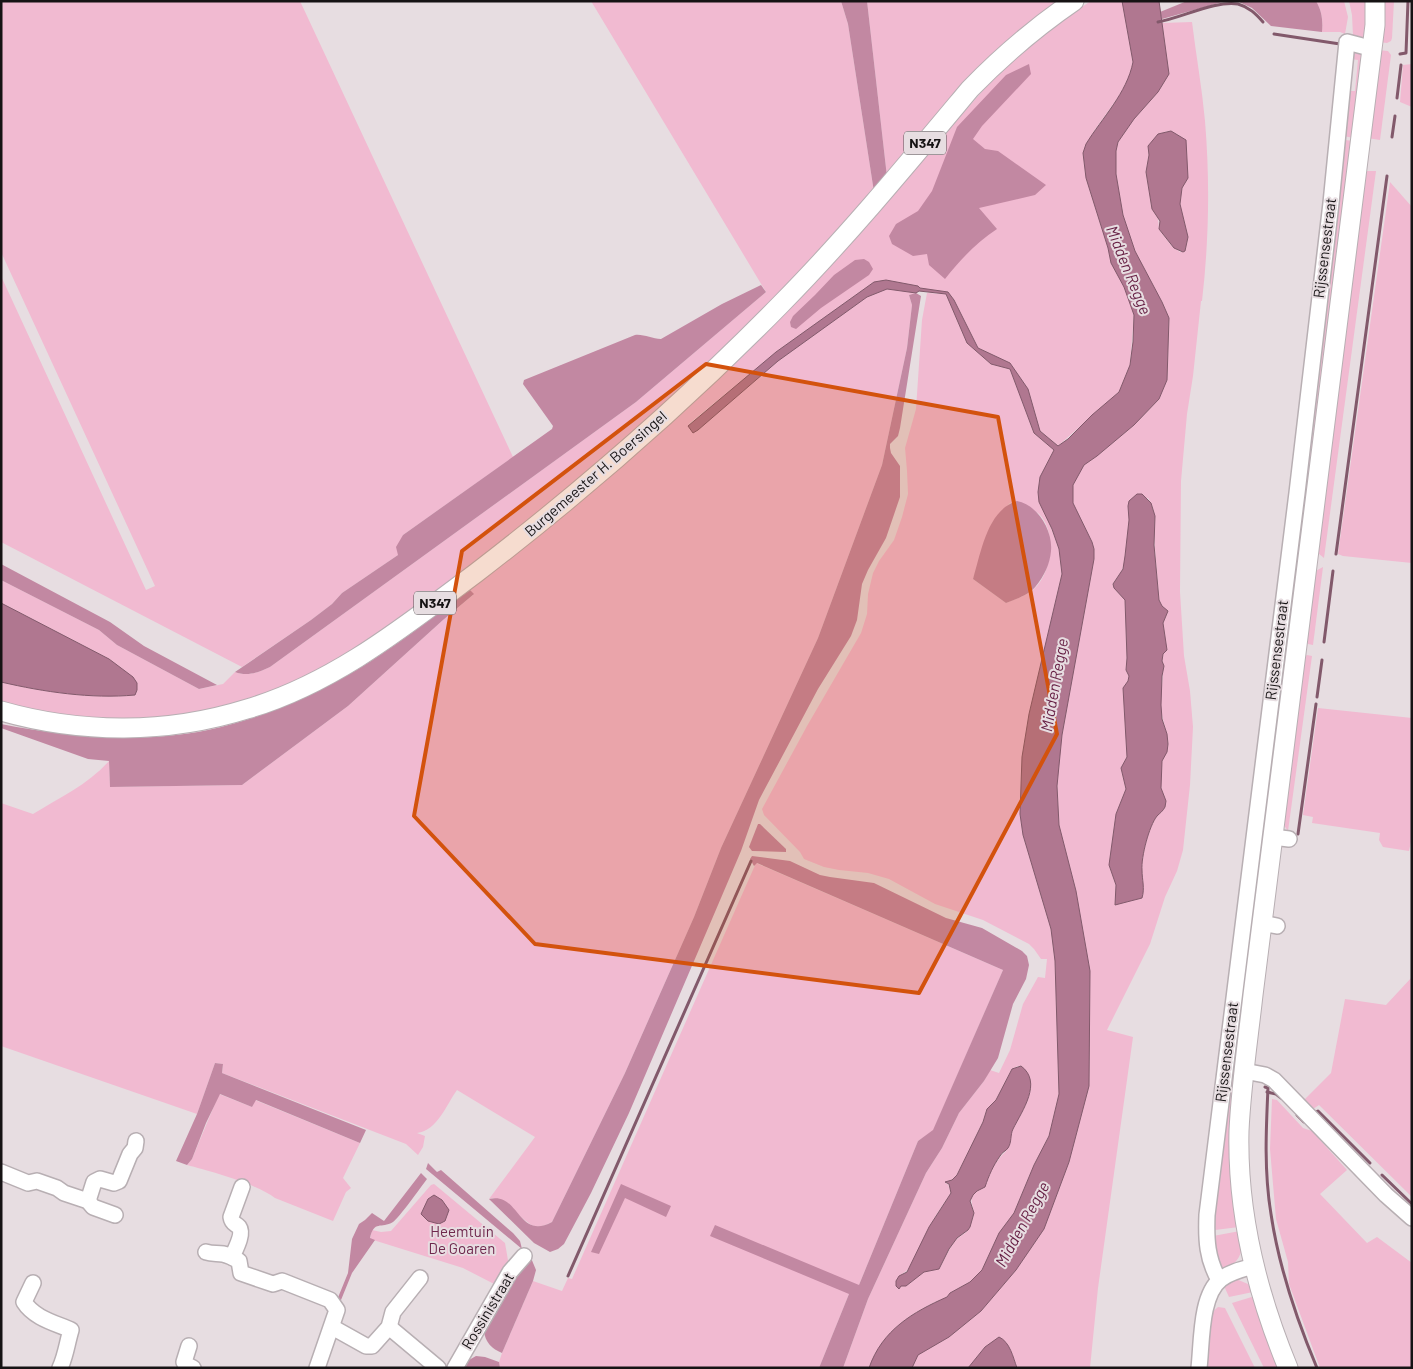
<svg xmlns="http://www.w3.org/2000/svg" width="1413" height="1369" font-family="Barlow,sans-serif">
  <style>
    .green { fill: #f1bad1; fill-rule: evenodd }
    .forest { fill: #c288a2 }
    .water { fill: #b07790; stroke: #82596b }
    .lines { fill: none; stroke-linecap: round; stroke-linejoin: round }
    .stream { stroke: #82596b; stroke-width: 3 }
    .minor-casing { stroke: #b8afb3; stroke-width: 18 }
    .major-casing { stroke: #b8afb3; stroke-width: 21 }
    .minor { stroke: #fff; stroke-width: 15 }
    .major { stroke: #fff; stroke-width: 19 }
    .marked { fill: #d3520d; fill-opacity: 0.2; stroke: #d3520d; stroke-width: 4; stroke-linejoin: round }
    .labels { text-anchor: middle; stroke-width: 4; stroke-linejoin: round; paint-order: stroke }
    .shield { fill: #e7dde1; stroke: #555052; stroke-width: 1 }
    .shield-label { font-size: 14px; font-weight: bold; fill: #161314 }
    .street-label { font-size: 15px; fill: #161314; stroke: #e7dde1 }
    .park-label { font-size: 15px; fill: #6f284d; stroke: #e7dde1 }
    .water-label { font-size: 16px; font-style: italic; fill: #661f44; stroke: #e7dde1 }
  </style>
  <rect width="100%" height="100%" fill="#e7dde1"/>
  <g class="green">
    <polygon points="1,1 300,1 513,457 403,535 398,555 342,593 332,604 311,620 242,667 1,542 1,276 146,590 155,586 1,252"/>
    <path d="M591,1H841L848,24L874,192L734,341L577,483L401,621L328,666L246,703L147,721L92,719L33,711L1,702V682C44,692 91,699 134,695L109,659L1,603V580L99,630L117,645L199,689L223,684L235,672C248,677 259,672 270,667L636,402L766,292Z"/>
    <polygon points="867,1 1061,1 887,177"/>
    <path d="M1091,1H1122L1133,62L1132,70L1129,79L1117,99L1094,131L1083,153L1086,178L1108,248L1111,263L1124,287L1134,315L1130,365L1119,392L1058,446L1040,431L1028,389L1010,363L978,348L954,300L948,292L928,290L886,280L874,282L776,352L689,424L698,430L778,361L867,297L887,289L916,293L909,295L912,305L907,348L882,465L818,638L721,848L694,917L625,1073L552,1222C533,1232 531,1224 517,1214C509,1208 501,1203 493,1198L489,1199L535,1137L457,1090C446,1105 438,1130 417,1133L425,1136L423,1147L418,1155L406,1144L222,1073L223,1064L215,1063L197,1114L1,1046V803L33,814C59,798 89,784 109,761L110,787L242,785L348,706L443,620L473,595L470,590L587,495L649,443L669,420L745,353L832,264L985,88C1017,55 1052,26 1091,1Z"/>
    <path d="M1316,1H1344L1348,17L1345,34L1340,32H1322C1323,21 1322,11 1316,1Z"/>
    <polygon points="1349,1 1368,1 1367,36 1363,40 1353,36 1352,15"/>
    <polygon points="1382,1 1394,1 1392,38 1391,41 1387,43 1379,42"/>
    <path d="M1192,22C1196,55 1202,88 1205,121C1210,181 1209,241 1202,301H1201L1193,376L1187,414L1181,481L1180,592L1184,656L1190,691L1193,727L1190,785L1183,850L1177,871L1165,897L1150,944L1107,1030L1133,1037L1098,1288L1090,1368H1017L1009,1347L1006,1343L985,1347L968,1368H912L917,1355L949,1337L981,1311L1016,1270L1044,1229L1069,1162L1089,1086L1090,971L1076,891L1059,825L1057,782L1062,735L1094,559V549L1092,542L1073,503V485L1084,465L1097,456L1134,425L1159,399L1167,380L1169,318L1162,302L1135,251L1123,215L1116,174V151L1118,142L1134,119L1158,92L1169,74L1162,23ZM1170,131L1180,136L1182,188L1180,204L1188,237L1185,251L1180,252L1171,245L1159,229L1158,217L1152,209L1146,172L1149,155L1148,146C1156,139 1158,132 1170,131ZM1148,498C1159,514 1153,531 1155,549C1156,566 1158,583 1159,600L1162,606L1168,611L1163,623L1162,661C1165,669 1160,695 1161,706C1161,719 1168,731 1168,744C1167,751 1163,755 1162,762C1161,769 1161,778 1161,785C1161,793 1166,799 1165,807C1163,811 1160,813 1157,816C1149,825 1141,857 1142,870C1142,880 1145,888 1142,898L1115,905L1116,885L1109,865L1116,814L1126,789L1121,768L1127,757L1129,676L1126,670L1127,658L1125,600L1114,588L1113,584C1115,579 1120,575 1122,570C1129,556 1132,521 1128,506Z"/>
    <polygon points="1378,50 1388,51 1391,55 1380,140 1367,138"/>
    <polygon points="1354,51 1363,53 1354,138 1343,136 1349,91 1355,91 1358,60 1351,59 1353,52"/>
    <polygon points="1412,64 1412,107 1400,102 1403,65"/>
    <polygon points="1345,140 1354,141 1290,650 1282,649 1336,196 1340,196"/>
    <polygon points="1364,171 1376,171 1324,558 1318,553"/>
    <polygon points="1390,182 1412,207 1412,563 1343,556 1338,554"/>
    <path d="M927,293L946,294L967,343L991,364L1010,369L1034,433L1054,450L1040,477L1038,492L1059,549L1062,574L1029,714L1022,757L1020,814L1023,835L1051,929L1055,961L1059,1094L1049,1136L1034,1165L1014,1213L999,1233L982,1270L970,1282L950,1293L947,1297C913,1311 882,1331 869,1368H843L868,1299L926,1173L942,1148L959,1113L984,1081L990,1070L999,1073L1010,1050L1023,1004L1038,977L1045,978L1047,959H1041L1034,949L1029,944L983,920L935,904L889,879L868,873L839,870L824,867L804,859L800,852L764,815L762,809L807,726L861,633L867,614L868,594L873,573L879,561L894,540L902,517L908,494L907,471L905,448L916,409L922,320ZM1010,503C1018,506 1033,508 1039,514C1057,532 1052,573 1034,589C1026,596 1016,599 1006,603L973,579L992,523ZM1018,1066H1021C1025,1071 1030,1075 1031,1082C1032,1098 1020,1115 1013,1129C1010,1135 1010,1146 1006,1151C995,1162 989,1172 985,1187C961,1195 977,1206 973,1218C971,1221 970,1226 969,1229C965,1234 958,1237 954,1242C948,1251 944,1260 939,1269L924,1272L906,1286H896C896,1273 906,1275 911,1265C918,1254 922,1241 928,1230C934,1217 943,1205 951,1193L948,1184L945,1183L952,1180L957,1175L983,1122L987,1109L996,1100L1012,1069Z"/>
    <polygon points="1323,567 1313,645 1308,644 1305,639 1312,573"/>
    <polygon points="1282,651 1290,652 1267,835 1262,834"/>
    <polygon points="1307,655 1312,656 1288,831 1283,824 1301,660"/>
    <polygon points="1318,708 1412,718 1412,837 1409,851 1383,847 1379,840 1380,833 1312,823 1313,817 1303,815"/>
    <polygon points="1258,837 1266,838 1259,903 1248,949 1245,949 1243,965 1246,966 1242,999 1244,1019 1239,1069 1233,1068 1238,1023 1235,1018"/>
    <polygon points="756,863 1003,970 933,1131 918,1141 859,1285 849,1294 819,1368 500,1368 499,1362 502,1353 533,1281 562,1291 568,1278 572,1279"/>
    <polygon points="1412,977 1412,1197 1319,1105 1313,1109 1304,1100 1331,1073 1345,999 1386,1005"/>
    <polygon points="1232,1071 1238,1072 1239,1227 1215,1230 1213,1227"/>
    <path d="M219,1094L252,1107L255,1100L360,1143L343,1178L351,1188L346,1192L333,1221L275,1198C257,1184 210,1171 187,1165L192,1159Z"/>
    <polygon points="1272,1099 1277,1100 1303,1128 1312,1131 1347,1170 1320,1194 1367,1243 1377,1237 1412,1263 1412,1368 1320,1368 1289,1284 1288,1262 1276,1219 1270,1149"/>
    <polygon points="434,1184 505,1243 509,1266 498,1286 463,1268 370,1239 372,1230 381,1232 391,1231 431,1185"/>
    <path d="M1240,1231C1241,1238 1244,1245 1241,1252C1238,1262 1227,1273 1218,1265L1213,1236Z"/>
    <polygon points="1236,1279 1248,1284 1253,1292 1229,1297 1224,1286"/>
    <polygon points="1255,1296 1281,1368 1264,1368 1232,1303"/>
    <polygon points="1218,1307 1225,1308 1255,1368 1204,1368 1208,1316"/>
  </g>
  <g class="forest">
    <polygon points="841,1 867,1 887,177 874,192 848,24"/>
    <polygon points="1187,1 1226,1 1162,19 1160,12"/>
    <path d="M1228,1H1316C1322,11 1323,21 1322,32L1271,26L1252,8L1237,1Z"/>
    <path d="M1029,64L1031,74L982,126L973,139L985,149L998,151L1046,185L1035,195L979,208L997,229C977,242 960,260 945,279L929,265L927,254L913,256L892,244L889,236L896,224L918,211L932,191L957,127L1006,75Z"/>
    <polygon points="864,259 869,262 873,269 869,275 821,308 796,329 791,327 790,322 793,316 815,295 834,275 855,260"/>
    <path d="M761,285L766,292L636,402L270,667C259,672 248,677 235,672L311,620L332,604L342,593L398,555L396,547L403,535L552,429L553,426L523,384L524,380L635,335C644,334 652,339 661,339L722,304Z"/>
    <path d="M916,293L921,296L900,428L898,436L890,444V448L891,453L900,466V497L886,538L868,570L862,584L857,620L851,636L818,689L759,800L741,851L718,905L629,1113L591,1193L564,1244L558,1249L550,1252L534,1243L489,1199C519,1191 518,1241 552,1222L625,1073L694,917L721,848L818,638L882,465L907,348L912,305L909,295Z"/>
    <path d="M1017,501C1038,505 1053,531 1051,551C1050,564 1044,576 1036,586C1029,595 1016,599 1006,603L973,579C981,553 987,510 1017,501Z"/>
    <polygon points="1,564 110,622 144,646 217,685 199,689 117,645 99,630 1,580"/>
    <path d="M470,590L474,594L443,620L348,706L242,785L110,787L109,761L88,759L1,728V724C68,737 140,744 208,730C266,718 322,692 371,661C405,639 437,614 470,590Z"/>
    <polygon points="758,824 760,824 786,849 786,852 752,851 749,847"/>
    <polygon points="752,856 790,861 820,875 830,877 874,883 946,918 982,928 1022,951 1027,956 1029,965 1026,979 1013,1004 998,1058 984,1081 959,1113 942,1148 926,1173 868,1299 843,1368 819,1368 849,1294 710,1236 715,1225 859,1285 918,1141 933,1130 1003,970 757,863 754,866 750,859"/>
    <polygon points="215,1063 223,1064 222,1073 366,1130 360,1143 256,1100 252,1107 220,1094 206,1123 192,1159 187,1165 176,1161 197,1114"/>
    <polygon points="428,1163 437,1172 441,1170 513,1233 520,1241 522,1249 426,1169"/>
    <path d="M421,1173L427,1179C421,1187 399,1218 393,1222C381,1229 374,1220 370,1238L375,1240L352,1273L341,1300H337L348,1273L352,1239L359,1224L365,1220L372,1213L384,1221Z"/>
    <polygon points="621,1184 671,1206 666,1217 625,1198 599,1254 591,1252"/>
    <path d="M531,1258L536,1270L533,1281L502,1353C492,1349 485,1342 484,1331L506,1285Z"/>
    <polygon points="476,1356 485,1357 499,1362 500,1368 465,1368 469,1360"/>
  </g>
  <g class="water">
    <path d="M1122,1H1159L1169,74L1158,92L1134,119L1118,142L1116,151V174L1123,215L1135,251L1162,302L1169,318L1167,380L1159,399L1134,425L1097,456L1084,465L1073,485V503L1092,542L1094,549V559L1062,735L1057,786L1059,825L1076,891L1090,971L1089,1086L1069,1162L1044,1229L1016,1270L981,1311L949,1337L918,1355L912,1368H869C882,1330 913,1312 947,1297L950,1293L970,1282L982,1270L999,1233L1014,1213L1034,1165L1049,1136L1059,1094L1055,961L1051,929L1023,835L1020,814L1022,757L1029,714L1062,574L1059,549L1052,529L1039,502L1038,492L1040,477L1054,450L1034,433L1010,369L991,364L967,343L946,294L919,291L916,293L887,289L867,297L778,361L698,430L693,433L688,426L776,352L874,282L886,280L918,286L920,288L948,292L954,300L978,348L1010,363L1028,389L1040,431L1058,446L1068,439L1092,415L1119,392L1130,365L1133,342L1134,315L1124,287L1111,263L1108,248L1086,178L1083,153L1086,144C1102,118 1127,93 1133,62Z"/>
    <polygon points="1171,131 1186,140 1188,178 1182,188 1180,204 1188,237 1185,251 1183,252 1174,248 1159,229 1160,221 1152,209 1146,172 1149,155 1148,146 1158,134"/>
    <path d="M1137,494H1142L1151,503L1155,516L1154,545L1159,600L1162,606L1168,611L1163,623L1167,650L1163,654L1162,661L1164,666L1162,676L1161,705L1162,719L1167,734L1168,744L1167,752L1162,761L1161,788L1166,801L1165,807C1163,811 1160,813 1157,816C1149,826 1141,857 1142,870C1142,880 1145,888 1142,898L1115,905L1116,885L1109,865L1116,814L1126,789L1121,768L1127,757L1123,688L1128,681L1129,676L1126,670L1127,658L1125,600L1114,588L1113,584L1123,569L1125,556L1129,520L1128,506L1129,501Z"/>
    <path d="M1,603L109,659L133,677L137,683V690L135,695C91,699 44,692 1,682Z"/>
    <path d="M1021,1066C1043,1082 1022,1111 1013,1129C1010,1135 1012,1142 1008,1148C1006,1151 1002,1152 1000,1156C993,1166 989,1175 985,1187L977,1191L973,1195L970,1201L974,1213L970,1227L968,1230L957,1238L949,1249L939,1269L924,1272L906,1286H901L899,1289L896,1286V1281L899,1276L907,1272L929,1227L951,1193L949,1184L945,1182L952,1180L957,1175L983,1122L987,1109L996,1100L1012,1069Z"/>
    <polygon points="434,1195 442,1200 449,1210 445,1221 439,1224 428,1221 421,1214 428,1199"/>
    <path d="M999,1337C1010,1342 1013,1357 1017,1368H968L985,1347Z"/>
  </g>
  <g class="lines">
    <g class="stream">
      <path d="M1158,22C1181,18 1216,0 1238,4C1249,7 1256,14 1263,22"/>
      <polyline points="1274,34 1340,44"/>
      <polyline points="1400,54 1406,53 1408,1"/>
      <polyline points="1397,98 1401,65"/>
      <polyline points="1392,137 1395,116"/>
      <polyline points="1336,554 1387,176"/>
      <polyline points="1324,642 1333,571"/>
      <polyline points="1317,697 1322,660"/>
      <polyline points="1298,834 1316,704"/>
      <path d="M1265,1087L1268,1088C1266,1130 1264,1172 1271,1214C1279,1268 1296,1318 1317,1368"/>
      <polyline points="1267,1092 1276,1094 1281,1098"/>
      <polyline points="1316,1112 1318,1111 1370,1163"/>
      <polyline points="1297,1115 1304,1122 1306,1121"/>
      <polyline points="1382,1175 1412,1204"/>
      <polyline points="568,1276 751,861"/>
    </g>
    <defs>
      <g id="minor">
        <polyline points="1273,837 1289,839"/>
        <polyline points="1262,923 1277,926"/>
        <polyline points="1244,1071 1265,1075 1274,1080 1386,1195 1412,1218"/>
        <polyline points="1,1172 28,1183 37,1181 57,1188 64,1193 88,1201 93,1207 115,1215"/>
        <polyline points="88,1201 94,1182 100,1179 114,1183 119,1181 130,1154 135,1148 136,1141"/>
        <path d="M206,1252C212,1254 217,1253 223,1254C229,1255 234,1258 239,1261L241,1273L273,1284L282,1281L330,1300L337,1310L317,1368"/>
        <path d="M232,1257C235,1250 244,1234 239,1227C235,1223 232,1224 231,1217L242,1187"/>
        <path d="M1219,1280C1207,1259 1206,1240 1207,1215L1297,493L1331,203L1347,42L1366,47L1372,45"/>
        <path d="M33,1283L24,1302C34,1318 55,1323 71,1330C67,1343 66,1355 60,1368"/>
        <polyline points="332,1327 366,1346 372,1346 389,1327 393,1312 420,1278"/>
        <polyline points="389,1327 438,1368"/>
        <polyline points="189,1346 184,1362 185,1364 193,1368"/>
        <polyline points="455,1368 510,1272 524,1256"/>
        <path d="M1199,1368C1202,1343 1200,1295 1221,1279C1230,1272 1243,1269 1254,1266"/>
      </g>
      <g id="major">
        <path d="M1,711C82,734 167,734 247,709C333,684 405,626 476,573C584,490 686,401 781,304C848,236 909,162 970,89C1002,56 1036,27 1074,1"/>
        <path d="M1288,1368C1257,1293 1237,1213 1239,1131C1241,1086 1248,1040 1253,995L1375,25V1"/>
      </g>
    </defs>
    <use href="#minor" class="minor-casing"/>
    <use href="#major" class="major-casing"/>
    <use href="#minor" class="minor"/>
    <use href="#major" class="major"/>
  </g>
  <path class="marked" d="M706,364L998,417L1057,734L919,993L535,944L414,816L462,551Z"/>
  <g class="labels">
    <g class="shield">
      <rect x="904" y="131.5" width="42" height="23" rx="4"/>
      <rect x="414" y="591.5" width="42" height="23" rx="4"/>
    </g>
    <g class="shield-label">
      <text x="925" y="148">N347</text>
      <text x="435" y="608">N347</text>
    </g>
    <g class="street-label">
      <text transform="translate(1325 248) rotate(-83)" y="5">Rijssensestraat</text>
      <text transform="translate(596 474) rotate(-41)" y="5">Burgemeester H. Boersingel</text>
      <text transform="translate(1277 650) rotate(-83)" y="5">Rijssensestraat</text>
      <text transform="translate(1227 1052) rotate(-83)" y="5">Rijssensestraat</text>
      <text transform="translate(488 1311) rotate(-59)" y="5">Rossinistraat</text>
    </g>
    <g class="park-label">
      <text x="462" y="1237">Heemtuin<tspan x="462" dy="17">De Goaren</tspan></text>
    </g>
    <g class="water-label">
      <text transform="translate(1129 270) rotate(68)" y="6">Midden Regge</text>
      <text transform="translate(1054 685) rotate(-80)" y="6">Midden Regge</text>
      <text transform="translate(1022 1224) rotate(-61)" y="6">Midden Regge</text>
    </g>
  </g>
  <rect width="1413" height="1369" fill="none" stroke="#161314" stroke-width="5"/>
</svg>
